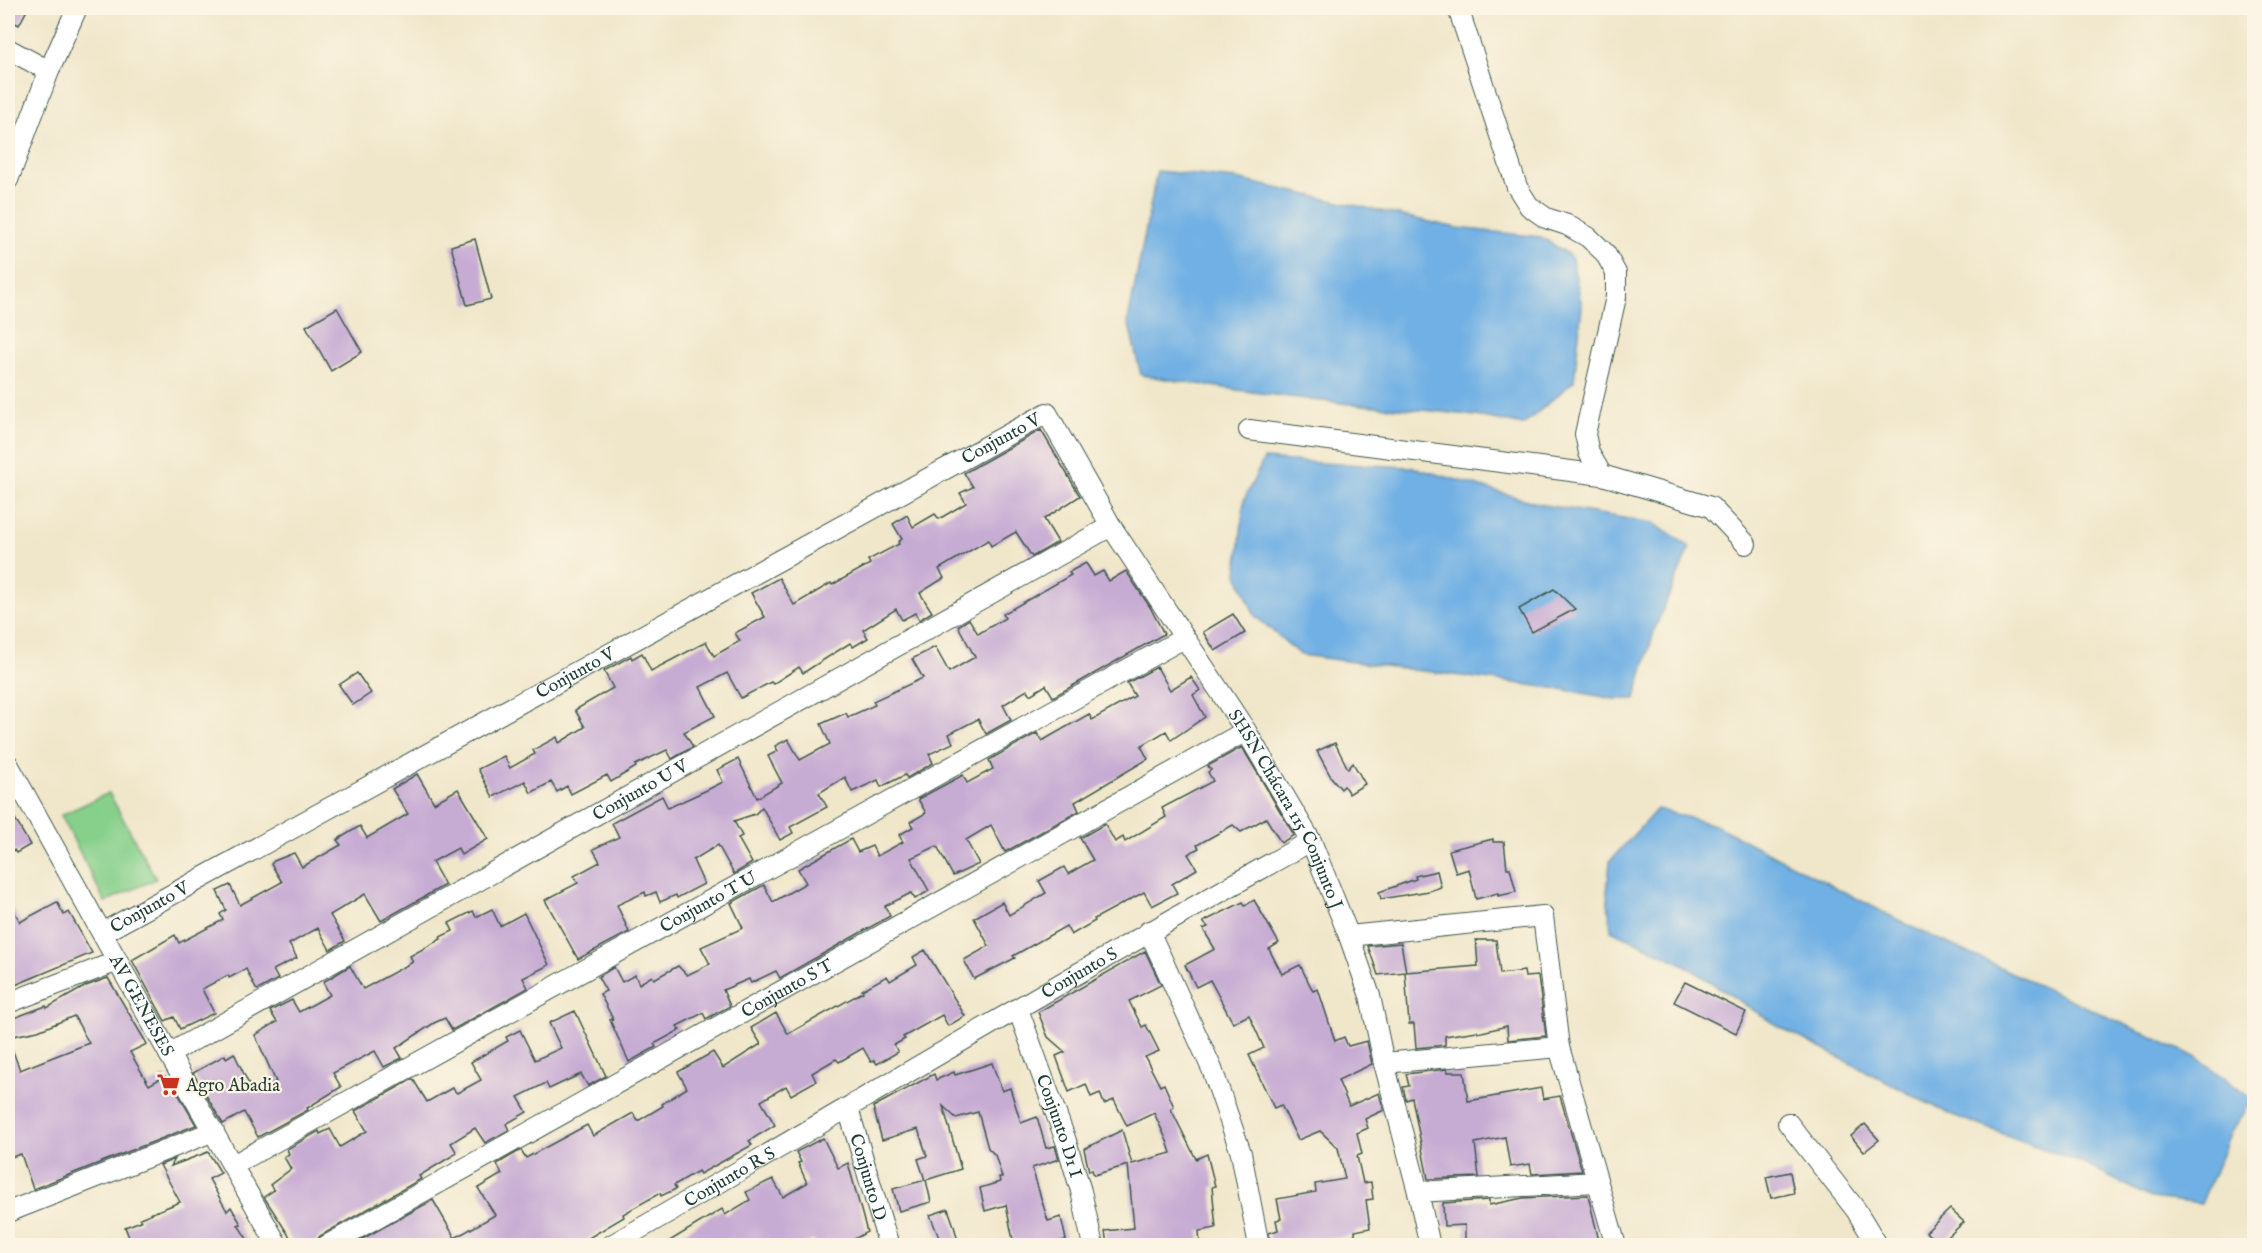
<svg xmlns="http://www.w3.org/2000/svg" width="2262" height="1253" font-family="'IM FELL English',serif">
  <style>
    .green { fill: #87d08c; stroke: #538660; stroke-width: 1.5 }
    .water { fill: #71b0e4; stroke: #48768c; stroke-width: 1.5 }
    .building { fill: #c6abd3 }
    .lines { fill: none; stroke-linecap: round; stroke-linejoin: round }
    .minor-casing { stroke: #3e564b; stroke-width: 22 }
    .minor { stroke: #fff; stroke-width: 20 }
    .labels { text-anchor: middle; stroke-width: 4.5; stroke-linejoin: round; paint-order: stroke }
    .street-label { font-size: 18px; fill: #1f3d34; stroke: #fcf5e5 }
    .poi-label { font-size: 18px; fill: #1f3d34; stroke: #fcf5e5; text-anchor: start }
  </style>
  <rect width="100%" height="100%" fill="#fcf5e5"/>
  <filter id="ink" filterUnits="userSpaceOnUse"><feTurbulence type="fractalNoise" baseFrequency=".0167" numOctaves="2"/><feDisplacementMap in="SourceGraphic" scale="12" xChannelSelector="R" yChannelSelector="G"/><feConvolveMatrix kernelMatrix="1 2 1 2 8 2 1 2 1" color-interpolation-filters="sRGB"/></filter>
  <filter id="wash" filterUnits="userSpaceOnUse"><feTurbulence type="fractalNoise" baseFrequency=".008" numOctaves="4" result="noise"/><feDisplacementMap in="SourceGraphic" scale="24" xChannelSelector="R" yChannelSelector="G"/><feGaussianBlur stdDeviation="1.35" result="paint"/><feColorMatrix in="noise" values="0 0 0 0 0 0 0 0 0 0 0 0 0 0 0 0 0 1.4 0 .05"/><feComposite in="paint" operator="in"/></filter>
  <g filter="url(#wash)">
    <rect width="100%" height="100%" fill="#f0e7cb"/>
    <polygon class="green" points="109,793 156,879 105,902 61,815"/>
    <g class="water">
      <path d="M1157,171L1236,179L1457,228L1541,237L1571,256L1582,306L1574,381L1523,425C1464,411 1402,409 1341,403C1274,396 1208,386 1141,375L1128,321Z"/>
      <polygon points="1264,459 1319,463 1412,467 1544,505 1653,523 1690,547 1655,628 1635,699 1614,699 1561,689 1301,655 1255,616 1237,574 1244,500"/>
      <polygon points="1657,809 1715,825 1914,928 2196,1057 2253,1100 2231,1132 2201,1204 2151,1198 2082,1163 1947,1113 1776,1025 1685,965 1611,930 1607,893 1610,861"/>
    </g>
    <g id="blocks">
      <g class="building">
        <polygon points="8,8 28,8 19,25 8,19"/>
        <polygon points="475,239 491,299 467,305 451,246"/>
        <polygon points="337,308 362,352 331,371 306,326"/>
        <polygon points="1041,430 1080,496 1044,519 1058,542 1032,557 1016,532 991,546 988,540 939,569 944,578 920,593 932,612 919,620 915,613 902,620 896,609 863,630 868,638 853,647 850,643 803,673 799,667 773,684 771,682 741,698 727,673 700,687 715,716 684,732 693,747 672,759 667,750 635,765 636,767 611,782 607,775 571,794 567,786 557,792 551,782 531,793 525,781 493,797 478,769 504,756 510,768 535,754 533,750 557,737 559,743 585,727 575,710 613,688 604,671 631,656 632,659 642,653 651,671 706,642 714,656 740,641 735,633 765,617 751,593 779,578 794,605 831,583 832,585 870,564 868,560 899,544 898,542 902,539 893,524 907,515 913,527 935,514 939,519 966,503 960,493 973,487 964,473"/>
        <polygon points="1086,563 1094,576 1103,571 1109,581 1126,571 1150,607 1164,634 1053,697 1046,685 1030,695 1027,690 1003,705 1011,720 986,734 978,719 949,734 953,743 929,754 933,763 907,778 905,775 881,787 878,780 852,792 845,777 819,793 827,807 790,827 793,833 780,840 762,807 755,814 734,821 742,836 738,838 752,863 734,874 718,845 693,860 704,884 677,898 676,895 660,902 656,892 646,896 645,892 617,905 629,932 578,959 545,900 578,883 574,876 600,862 593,849 619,837 612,823 662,796 668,808 707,790 723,782 717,770 738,759 757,798 782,783 768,756 778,751 775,746 788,739 800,760 830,744 821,724 846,713 848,717 875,705 873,701 923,678 912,659 935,647 949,672 975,657 958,626 969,619 978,634 1005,618 1003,614 1071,575 1069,572"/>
        <polygon points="1554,589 1575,609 1532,632 1519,609"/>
        <polygon points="1233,614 1245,633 1215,651 1203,632"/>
        <polygon points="1157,667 1170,690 1191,677 1200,690 1193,695 1205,717 1171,740 1166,731 1141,746 1148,759 1075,802 1079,811 1005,852 991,825 966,840 979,864 953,876 937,846 911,858 929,891 915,899 911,893 885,906 890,916 780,978 776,971 751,983 749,979 723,990 730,1006 706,1019 703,1013 677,1026 680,1030 654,1044 656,1047 629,1062 610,1020 613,1019 600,994 606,991 598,977 614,967 622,982 635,975 639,984 652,976 654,979 678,966 687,975 710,964 701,947 743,928 731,903 764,885 773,902 806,883 798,869 851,839 858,852 872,846 877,856 903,842 899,835 913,827 910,822 926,813 918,799 963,775 967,783 993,769 989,760 1037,733 1042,741 1089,714 1092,720 1135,696 1127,683"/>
        <polygon points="357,673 371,693 353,705 339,685"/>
        <polygon points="1335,743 1348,769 1353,763 1365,784 1349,794 1344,786 1341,789 1331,777 1317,751"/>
        <polygon points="1242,747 1294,835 1281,843 1266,818 1241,832 1233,825 1197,845 1199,848 1188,854 1197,869 1172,884 1177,893 1152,906 1144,892 1094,919 1095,921 1071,935 1066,926 1013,956 1015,958 974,979 964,960 989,946 974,918 1002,902 1009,915 1046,893 1039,881 1064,867 1068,874 1093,860 1080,838 1105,824 1115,842 1123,837 1125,842 1166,817 1162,808 1213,781 1208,772 1211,770 1208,766"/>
        <polygon points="417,774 434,803 458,789 488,839 461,855 458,848 432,862 445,885 381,921 365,894 330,915 345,941 330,950 318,928 289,944 297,958 273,970 278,979 258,990 256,989 246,969 229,978 228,975 202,989 214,1013 180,1029 174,1017 165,1021 132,960 175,935 179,943 223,920 220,914 226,910 217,891 230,885 240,905 282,882 271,864 274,861 294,853 302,867 341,845 337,840 360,826 367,838 408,814 392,789"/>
        <polygon points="8,807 30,845 16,853 14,850 8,854"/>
        <polygon points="1493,839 1493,842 1504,842 1507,868 1510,868 1516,892 1498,896 1498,893 1476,899 1469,869 1456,873 1449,850"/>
        <polygon points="1437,871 1441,887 1429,891 1381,899 1379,892 1416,879 1415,876"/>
        <polygon points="8,899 20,922 57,902 64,915 69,912 92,953 8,988"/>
        <polygon points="1254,900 1279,943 1269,949 1282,974 1300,965 1313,991 1318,989 1335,1041 1344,1037 1348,1046 1367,1041 1372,1064 1338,1080 1349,1106 1379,1093 1384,1110 1365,1119 1368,1128 1357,1133 1362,1154 1357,1156 1363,1183 1371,1182 1373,1199 1366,1200 1370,1228 1355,1231 1355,1235 1295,1245 1271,1245 1269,1233 1278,1230 1276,1220 1281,1219 1277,1199 1316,1192 1315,1184 1345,1179 1338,1148 1320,1131 1298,1140 1281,1105 1274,1108 1249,1055 1264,1048 1249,1015 1233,1023 1210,980 1196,987 1185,965 1215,949 1203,929 1208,927 1203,922 1243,902 1245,906"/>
        <polygon points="492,909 500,926 524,913 549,965 523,978 528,988 452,1030 445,1018 434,1023 396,1048 402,1058 384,1067 375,1051 333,1073 341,1087 307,1108 308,1110 258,1137 244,1112 223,1124 193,1073 225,1055 226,1058 234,1053 253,1093 276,1082 255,1035 277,1022 270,1011 292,1000 299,1012 330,995 323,982 350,966 363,989 413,962 410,956 441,939 440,937 453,931 449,923 473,911 476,917"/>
        <polygon points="1476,940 1496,940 1500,974 1524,971 1525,977 1538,976 1546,1036 1508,1040 1507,1026 1478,1033 1477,1031 1445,1036 1445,1045 1416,1048 1414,1024 1409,1024 1405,972 1378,975 1368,946 1401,943 1406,972 1478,966"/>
        <polygon points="925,950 965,1016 948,1026 942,1015 903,1037 905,1039 894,1045 898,1052 877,1064 874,1060 871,1062 863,1048 839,1062 836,1059 812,1073 816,1081 791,1095 786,1086 761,1101 775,1125 749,1141 752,1145 700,1174 698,1171 674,1185 676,1189 661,1196 660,1193 623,1214 624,1217 577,1245 351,1245 433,1200 455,1238 495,1215 478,1188 502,1174 497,1164 521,1150 526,1158 587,1125 593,1136 633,1113 638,1121 663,1106 662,1104 687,1088 678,1072 713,1052 723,1068 761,1044 751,1028 776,1013 788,1034 863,992 862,990 887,976 890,981 917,965 913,957"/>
        <polygon points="1145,951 1161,985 1129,1001 1142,1027 1146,1025 1159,1051 1145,1057 1160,1086 1164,1084 1174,1107 1171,1109 1196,1159 1207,1154 1215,1186 1212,1187 1216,1228 1199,1231 1200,1245 1107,1245 1105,1231 1134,1228 1128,1165 1094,1175 1092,1170 1089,1171 1084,1149 1122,1130 1132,1164 1171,1153 1167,1141 1154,1113 1127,1126 1114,1100 1104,1104 1100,1093 1091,1097 1086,1084 1069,1092 1056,1056 1065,1052 1048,1037 1038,1012"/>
        <polygon points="108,978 147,1044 130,1052 149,1085 165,1076 171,1086 173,1085 196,1125 33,1189 21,1154 8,1158 8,1042 9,1041 20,1070 89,1043 74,1016 38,1031 8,1037 8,1020 46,1006 47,1008 86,986"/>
        <polygon points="1685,982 1746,1012 1736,1033 1674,1002"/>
        <polygon points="575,1011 606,1076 588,1086 581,1074 549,1089 546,1083 518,1097 527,1112 506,1124 509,1130 485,1143 475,1128 451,1143 457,1153 419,1176 421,1179 320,1236 314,1245 295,1245 264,1197 274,1190 270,1185 291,1169 284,1157 289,1154 287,1149 319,1131 320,1134 330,1129 340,1147 367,1131 355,1111 413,1079 427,1102 452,1088 457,1093 481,1080 471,1062 508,1041 506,1037 520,1030 535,1060 561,1048 549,1023"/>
        <polygon points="992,1063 1002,1091 1010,1088 1021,1123 1037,1117 1046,1148 1055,1146 1059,1159 1032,1168 1048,1221 1061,1217 1066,1240 1046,1245 1014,1245 1006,1205 985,1211 980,1188 1000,1182 999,1177 1002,1177 995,1155 988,1148 978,1112 956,1118 943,1106 961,1169 926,1180 931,1202 899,1211 893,1189 925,1180 918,1159 927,1156 918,1129 882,1140 873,1107 934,1074 936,1080 954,1072 955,1075"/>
        <polygon points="1447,1069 1448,1072 1464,1072 1468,1101 1541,1088 1543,1099 1560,1096 1582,1171 1532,1174 1530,1164 1510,1167 1505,1137 1475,1143 1479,1177 1428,1179 1412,1098 1406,1100 1403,1087 1409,1086 1406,1074"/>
        <polygon points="1865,1124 1879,1140 1864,1152 1851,1136"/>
        <polygon points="823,1138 838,1168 848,1163 867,1232 844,1245 816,1245 813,1240 803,1245 663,1245 722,1209 725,1215 750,1200 746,1192 773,1179 783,1197 807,1183 798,1163 801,1162 796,1152"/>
        <polygon points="208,1152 221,1173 209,1179 227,1211 231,1207 241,1224 238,1225 251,1245 132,1245 125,1227 141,1221 140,1218 180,1202 160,1165 175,1159 171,1166"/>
        <polygon points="1790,1172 1794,1193 1771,1198 1766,1177"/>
        <polygon points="1588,1195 1600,1245 1465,1245 1465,1225 1444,1226 1443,1203 1489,1200 1489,1205 1523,1198"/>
        <polygon points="948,1209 954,1226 959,1245 942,1245 930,1215"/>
        <polygon points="1950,1209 1964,1222 1939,1245 1926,1232"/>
      </g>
    </g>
  </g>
  <g filter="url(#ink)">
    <use href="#blocks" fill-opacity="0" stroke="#3e564b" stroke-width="1.5"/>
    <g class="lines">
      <defs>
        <g id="minor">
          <polyline points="1458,8 1517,187 1529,206 1546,218 1567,225 1588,237 1605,253 1616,273 1616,297 1585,434 1589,453 1602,475"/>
          <polyline points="8,49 49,71"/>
          <polyline points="8,180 49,71 77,8"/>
          <polyline points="1249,430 1602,475 1711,507 1746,544"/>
          <path id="s1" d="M8,764L169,1054L278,1246"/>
          <polyline points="1149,931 1212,1069 1241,1153 1259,1246"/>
          <path id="s2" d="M102,933L1047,413L1111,526L1246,731L1311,841L1349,936L1370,996L1384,1063L1418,1192L1430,1246"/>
          <polyline points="1349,936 1543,916 1559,1047 1616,1246"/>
          <polyline points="8,1003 118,961"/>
          <path id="s3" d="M1018,1009L1066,1141L1081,1191L1093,1246"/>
          <path id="s4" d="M169,1054L1111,526"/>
          <polyline points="1384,1063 1559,1047"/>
          <path id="s5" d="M848,1108L889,1246"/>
          <polyline points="1788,1123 1856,1210 1878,1246"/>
          <path id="s6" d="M233,1165L1184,638"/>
          <polyline points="1418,1192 1597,1182"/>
          <polyline points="8,1212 214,1131"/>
          <path id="s7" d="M326,1246L1246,731"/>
          <path id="s8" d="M610,1246C844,1111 1075,972 1311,841"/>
        </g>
      </defs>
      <use href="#minor" class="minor-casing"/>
      <use href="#minor" class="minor"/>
    </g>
  </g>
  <defs>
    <symbol id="supermarket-bare" viewBox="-9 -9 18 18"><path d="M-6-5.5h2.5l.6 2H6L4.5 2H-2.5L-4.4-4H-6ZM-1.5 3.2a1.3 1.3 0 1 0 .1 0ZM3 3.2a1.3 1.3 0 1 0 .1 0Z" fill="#c8321e" stroke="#fcf5e5" stroke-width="2.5" paint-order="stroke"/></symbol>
  </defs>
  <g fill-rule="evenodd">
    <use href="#supermarket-bare" x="152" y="1068" width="33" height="33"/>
  </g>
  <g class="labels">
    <g class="street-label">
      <text dy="6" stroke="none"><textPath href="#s2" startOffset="1026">Conjunto V</textPath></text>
      <text dy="6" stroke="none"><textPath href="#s2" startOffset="540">Conjunto V</textPath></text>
      <text dy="6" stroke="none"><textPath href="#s4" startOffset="540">Conjunto U V</textPath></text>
      <text dy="6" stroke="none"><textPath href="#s2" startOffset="1542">SHSN Chácara 115 Conjunto J</textPath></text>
      <text dy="6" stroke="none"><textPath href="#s6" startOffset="543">Conjunto T U</textPath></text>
      <text dy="6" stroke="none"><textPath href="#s2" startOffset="54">Conjunto V</textPath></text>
      <text dy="6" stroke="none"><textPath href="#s8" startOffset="543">Conjunto S</textPath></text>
      <text dy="6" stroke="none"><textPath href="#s7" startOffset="528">Conjunto S T</textPath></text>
      <text dy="6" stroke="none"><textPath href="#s1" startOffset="276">AV GENESES</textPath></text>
      <text dy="6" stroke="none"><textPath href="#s3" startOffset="124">Conjunto D1 I</textPath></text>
      <text dy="6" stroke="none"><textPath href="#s8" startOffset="138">Conjunto R S</textPath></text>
      <text dy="6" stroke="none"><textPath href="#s5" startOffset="72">Conjunto D</textPath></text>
    </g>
    <g class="poi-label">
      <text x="186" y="1091">Agro Abadia</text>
    </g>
  </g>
  <rect width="2262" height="1253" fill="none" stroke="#fcf5e5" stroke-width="30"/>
</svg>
